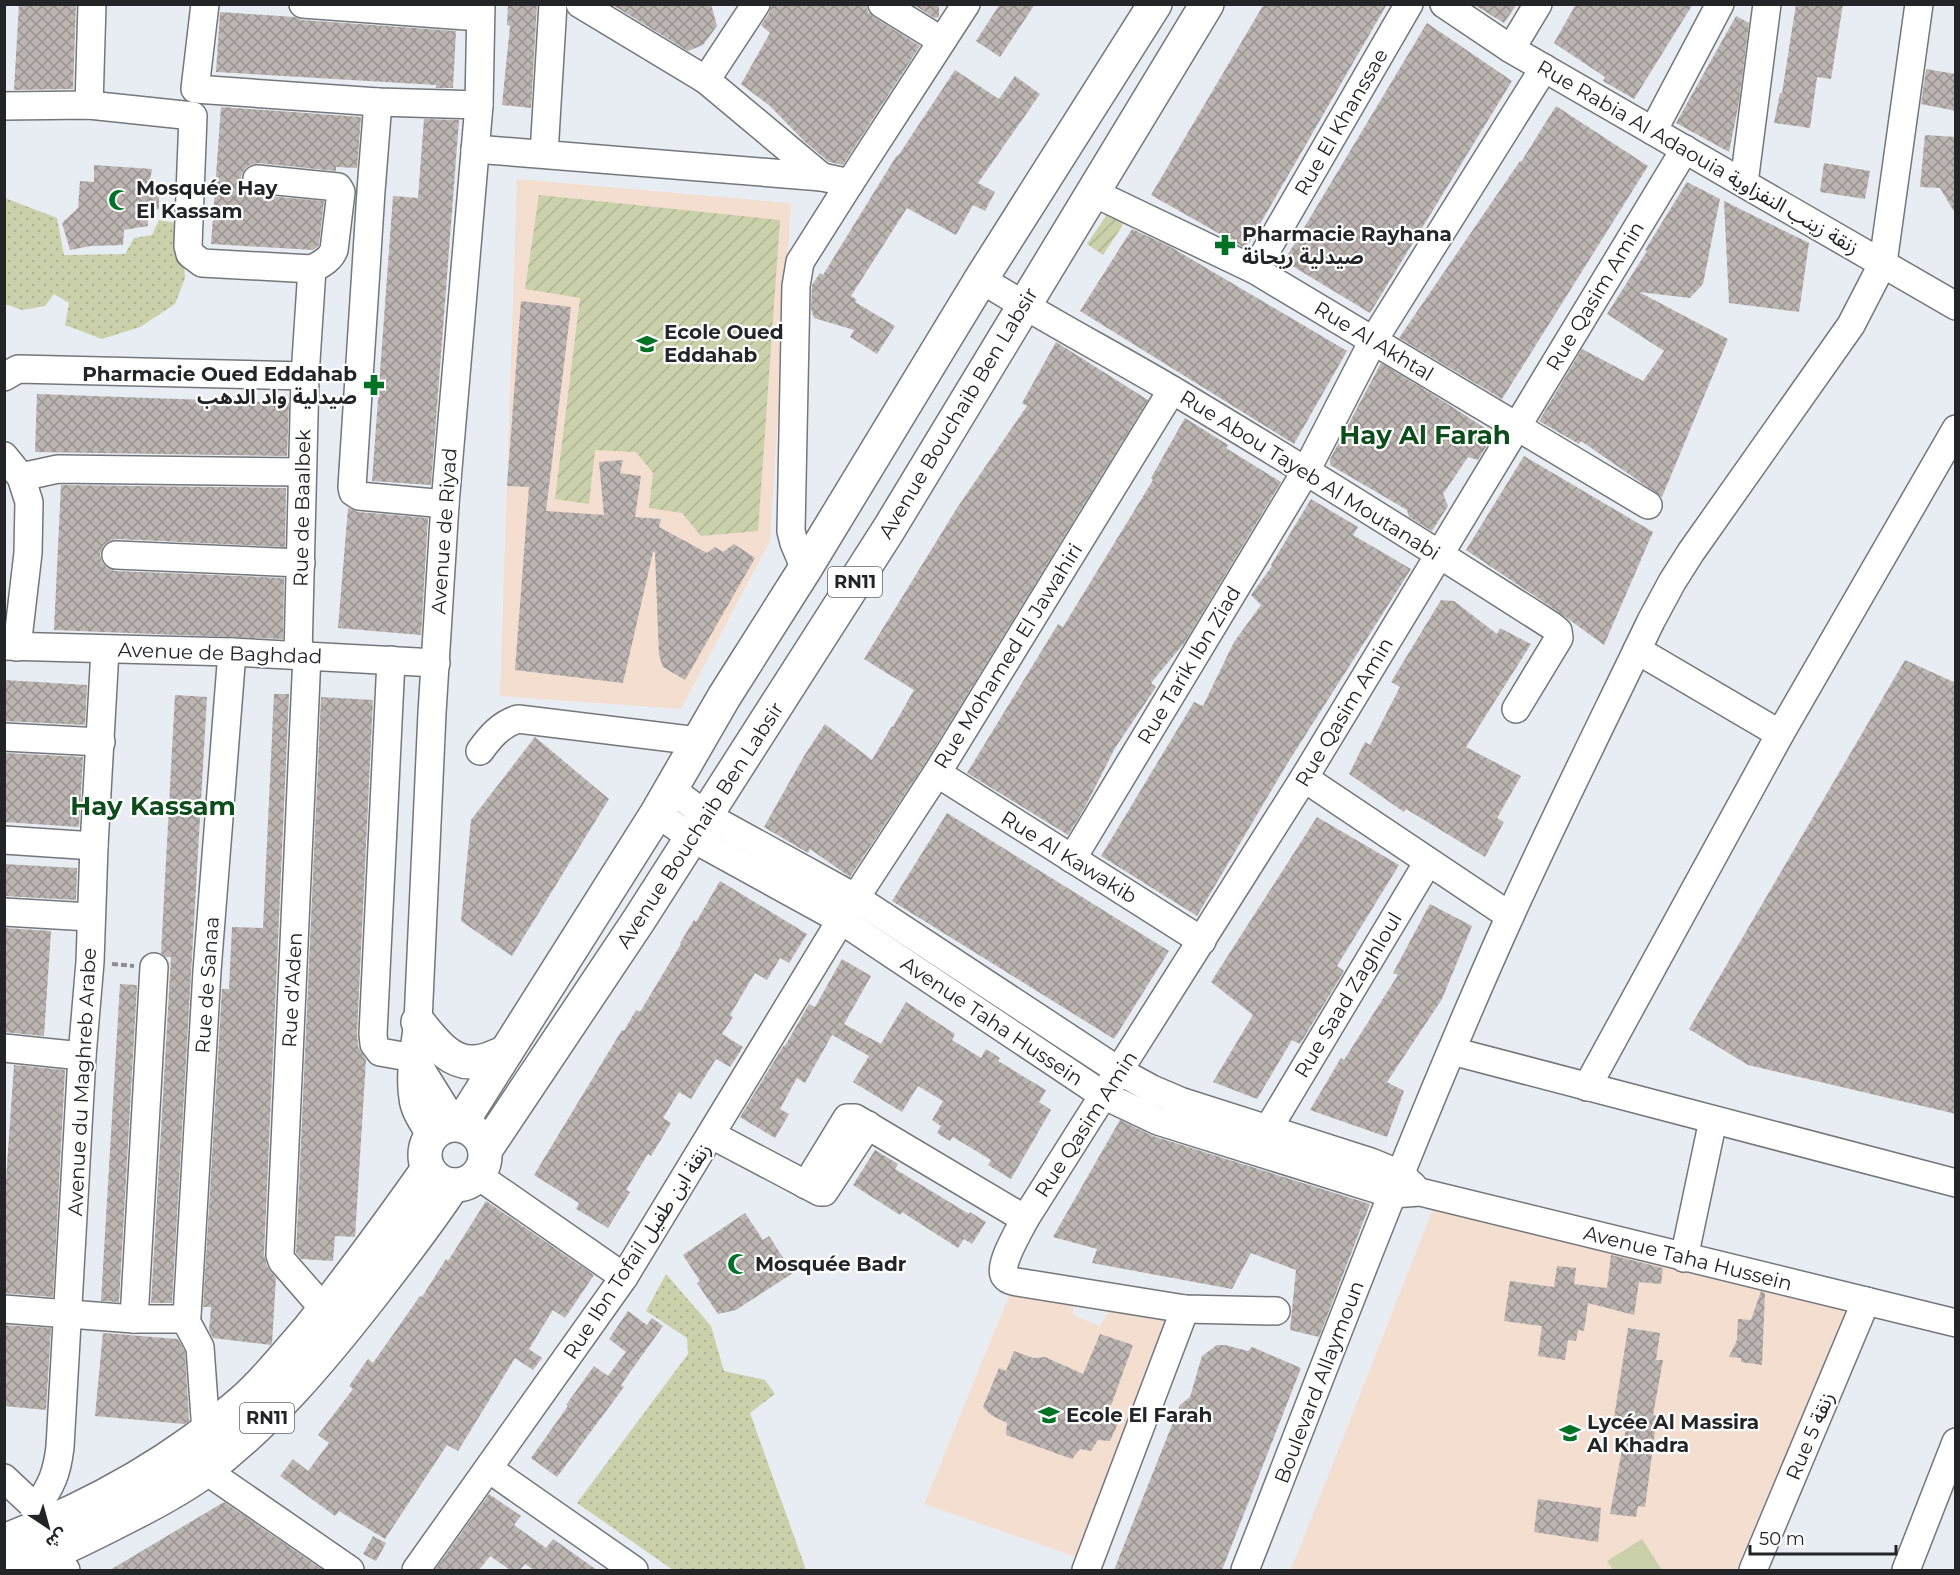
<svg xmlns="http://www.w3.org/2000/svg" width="1960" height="1575" font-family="Montserrat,'Noto Sans Arabic',sans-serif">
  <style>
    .education { fill: #f3ded0 }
    .grass { fill: url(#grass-dots) }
    .garden { fill: url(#garden-furrows) }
    .pitch { fill: #cad1aa }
    .building { fill: url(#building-cross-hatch) }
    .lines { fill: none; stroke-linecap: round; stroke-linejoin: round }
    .minor-casing { stroke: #73777c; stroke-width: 30 }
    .major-casing { stroke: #73777c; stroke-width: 36 }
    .path { stroke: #8b8e93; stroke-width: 4; stroke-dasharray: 6 3; stroke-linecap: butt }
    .minor { stroke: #fff; stroke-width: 27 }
    .major { stroke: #fff; stroke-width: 33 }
    .labels { text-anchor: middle; stroke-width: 4.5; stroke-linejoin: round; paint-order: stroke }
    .shield { fill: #fff; stroke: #656668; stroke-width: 1.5 }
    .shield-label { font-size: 18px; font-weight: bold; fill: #232427 }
    .street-label { font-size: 20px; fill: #232427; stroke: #fff }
    .poi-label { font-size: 20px; font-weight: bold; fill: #232427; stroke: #fff; text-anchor: start }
    .district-label { font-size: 26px; font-weight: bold; fill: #0d4c1b; stroke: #fff }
  </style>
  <defs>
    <pattern id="grass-dots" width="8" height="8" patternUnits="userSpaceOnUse" patternTransform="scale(1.5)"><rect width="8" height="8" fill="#cad1aa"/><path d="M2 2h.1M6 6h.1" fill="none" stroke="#adb392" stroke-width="1.8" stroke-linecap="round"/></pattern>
    <pattern id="garden-furrows" width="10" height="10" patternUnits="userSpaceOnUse" patternTransform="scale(1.5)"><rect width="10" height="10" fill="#cad1aa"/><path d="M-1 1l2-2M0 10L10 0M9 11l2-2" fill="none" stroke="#adb392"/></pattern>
    <pattern id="building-cross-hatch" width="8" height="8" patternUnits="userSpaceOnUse" patternTransform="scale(1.5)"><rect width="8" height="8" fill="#bcb5b2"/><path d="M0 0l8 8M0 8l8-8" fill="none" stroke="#989391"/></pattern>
  </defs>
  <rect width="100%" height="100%" fill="#e8edf3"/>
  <g class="education">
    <polygon points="517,179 791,203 770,541 681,709 500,696"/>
    <polygon points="1437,1199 1853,1296 1736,1570 1291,1570"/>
    <polygon points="1012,1289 1073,1298 1073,1315 1100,1326 1115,1300 1177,1316 1079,1558 924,1504"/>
  </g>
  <g class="grass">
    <polygon points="5,198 57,218 64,255 125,254 134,238 152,235 159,220 181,224 185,278 175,304 140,327 102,339 65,325 69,303 54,294 45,306 22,310 5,304"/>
    <polygon points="666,1274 711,1326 724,1371 765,1380 775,1394 750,1413 806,1570 673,1570 577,1503 688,1354 687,1338 646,1311"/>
  </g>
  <g class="garden">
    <polygon points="539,195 780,220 758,531 701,536 682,513 649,508 653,473 636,452 595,450 589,504 555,499 580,298 525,289"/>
    <polygon points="1116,201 1132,211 1103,255 1087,244"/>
  </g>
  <polygon class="pitch" points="1642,1539 1662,1570 1613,1570 1607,1561"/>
  <g class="building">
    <polygon points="19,4 76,4 73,89 14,90"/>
    <polygon points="508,4 537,4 531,108 502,105 510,26 507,25"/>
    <polygon points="611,4 711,4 717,26 703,45 688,51"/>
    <polygon points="772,4 866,4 868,12 874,17 920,46 843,165 829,162 805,142 770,106 741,84 770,33 761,25 769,13"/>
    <polygon points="913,4 939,4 939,17 934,18"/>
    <polygon points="1000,4 1035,4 1000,57 976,41"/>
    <polygon points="1264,4 1387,4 1249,243 1243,247 1151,195"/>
    <polygon points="1473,4 1517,4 1504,23"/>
    <polygon points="1576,4 1693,4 1634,99 1603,81 1605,77 1554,43"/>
    <polygon points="1796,4 1843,4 1831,79 1817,77 1810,128 1774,123 1780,93 1782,93"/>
    <polygon points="220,12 294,17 302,20 456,31 453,88 436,88 436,85 216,72"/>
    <polygon points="1736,16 1749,23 1739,102 1729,152 1676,123"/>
    <polygon points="1427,23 1512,81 1370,313 1284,261"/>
    <polygon points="1926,69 1956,74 1956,111 1921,104"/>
    <polygon points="955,70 999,99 1015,76 1040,94 978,183 995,192 985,211 973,205 956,235 907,208 851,296 857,300 855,302 895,326 877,354 850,337 854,330 814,318 811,309 812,285 820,273 823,275 897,155 898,156"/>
    <polygon points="1556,106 1648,166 1502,399 1399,338 1520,161 1521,162"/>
    <polygon points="221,107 361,117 357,168 336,167 336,171 258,163 250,165 245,169 241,177 243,186 247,191 255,195 324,201 319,245 313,250 211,244"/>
    <polygon points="424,119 459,120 431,485 372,481 393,196 418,198"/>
    <polygon points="1925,135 1956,137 1956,215 1940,188 1920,187"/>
    <polygon points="1824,163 1870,171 1865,199 1820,192"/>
    <polygon points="94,165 152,169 148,191 159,191 159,209 147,211 148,226 124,230 123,245 91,246 70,250 62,223 78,208 80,181 94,182"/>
    <polygon points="1687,182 1720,199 1703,284 1690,298 1639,292 1728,339 1662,497 1581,441 1579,444 1539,421 1582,349 1643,381 1664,351 1607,314 1647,251 1645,250"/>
    <polygon points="1724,201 1809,243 1799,312 1729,303"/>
    <polygon points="1132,229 1169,246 1347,351 1294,444 1080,311"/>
    <polygon points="521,301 571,307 546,511 604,515 599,462 623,460 620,473 641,476 635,517 661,519 659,527 707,553 715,547 723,552 734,544 755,558 685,680 663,667 659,655 655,552 653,552 623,683 515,670 529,487 507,486"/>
    <polygon points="1056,342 1148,400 924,765 850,877 810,849 808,853 764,827 804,756 825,724 872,760 892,726 893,727 914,690 864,659 957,508 1027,406 1022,403"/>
    <polygon points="1381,363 1437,397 1494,434 1478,460 1468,457 1443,494 1448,506 1432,531 1409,517 1407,510 1330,465 1330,459"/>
    <polygon points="37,394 289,403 287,456 35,452"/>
    <polygon points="1185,418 1228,445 1226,448 1281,482 1185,642 1151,683 1156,687 1115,748 1084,809 1068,835 967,773 1058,624 1063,627 1153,480 1151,478"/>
    <polygon points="1524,456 1653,532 1604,645 1560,613 1466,550"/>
    <polygon points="61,485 286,488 285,547 117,539 109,541 103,546 100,555 102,562 107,568 115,571 284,578 283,639 54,630"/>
    <polygon points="1311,499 1358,527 1353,535 1411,569 1287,764 1197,916 1101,856 1194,702 1203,706 1234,642 1261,605 1251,595 1272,566 1271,565"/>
    <polygon points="348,508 358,512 428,518 421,635 338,628"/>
    <polygon points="1441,600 1454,601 1497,634 1500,628 1531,644 1466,747 1521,776 1497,818 1504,822 1485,857 1406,809 1404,812 1349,774 1365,742 1370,745 1400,687 1391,682"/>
    <polygon points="1905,660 1956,683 1956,1114 1748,1065 1689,1029"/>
    <polygon points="4,680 87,685 85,725 4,721"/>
    <polygon points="274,694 289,694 264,1254 267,1266 276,1278 272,1343 271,1345 213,1338 209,1331 211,1307 203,1307 222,989 229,989 232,927 263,928"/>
    <polygon points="175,695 207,697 172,1303 151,1303 171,957 166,957 161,953"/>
    <polygon points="321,697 373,700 357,1033 358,1046 366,1060 355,1237 335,1236 333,1261 301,1259 296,1253"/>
    <polygon points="535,737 609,799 512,956 461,921 471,820"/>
    <polygon points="4,753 83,757 79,827 4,822"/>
    <polygon points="947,813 1169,951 1114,1039 892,901"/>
    <polygon points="1317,817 1399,865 1337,966 1344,971 1300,1044 1292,1040 1257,1099 1213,1082 1253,1015 1211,982"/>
    <polygon points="4,864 77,868 76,900 4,896"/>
    <polygon points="720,881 807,934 789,963 780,958 767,980 755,973 730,1015 733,1017 722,1034 743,1047 730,1067 716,1059 691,1099 679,1092 663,1118 671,1123 651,1156 648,1154 626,1190 630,1192 608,1228 576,1209 579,1203 534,1175 622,1030 624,1031 636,1010 640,1012 681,944 680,943 694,920 696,922"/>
    <polygon points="1430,904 1472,926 1442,999 1387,1082 1404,1091 1387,1137 1310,1110 1341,1058 1344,1060 1398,975 1393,973"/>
    <polygon points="4,928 51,931 44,1036 4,1032"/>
    <polygon points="842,959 871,976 844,1024 881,1044 906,1002 955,1034 952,1040 981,1058 986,1049 1000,1058 998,1061 1046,1090 1039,1102 1051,1110 1011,1179 988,1165 991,1160 953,1137 950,1141 937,1133 941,1126 932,1120 943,1101 918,1086 902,1112 853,1082 869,1056 832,1035 805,1083 797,1078 780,1109 789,1114 775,1138 740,1117 784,1045 785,1046 809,1004 815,1007"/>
    <polygon points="120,984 137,985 119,1302 101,1301"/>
    <polygon points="14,1065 65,1070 53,1297 4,1293 4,1208"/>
    <polygon points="1120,1120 1153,1136 1370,1204 1319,1337 1290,1330 1296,1270 1251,1253 1232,1289 1092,1263 1097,1249 1053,1237"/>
    <polygon points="875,1150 898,1164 895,1169 969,1214 970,1212 986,1222 972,1244 964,1239 958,1248 902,1212 900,1215 853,1185"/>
    <polygon points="486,1201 594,1275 565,1318 553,1310 529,1349 542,1358 533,1370 515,1358 458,1451 447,1445 385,1539 339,1511 335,1516 280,1476 293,1459 308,1471 329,1443 318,1435 353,1389 349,1386 368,1359 373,1363 420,1296 422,1297 446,1259 448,1261"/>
    <polygon points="745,1213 763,1240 769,1236 793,1273 736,1310 718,1314 697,1283 700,1281 683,1255"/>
    <polygon points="1611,1255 1663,1268 1661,1284 1639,1282 1634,1315 1588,1303 1584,1331 1578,1330 1576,1341 1568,1340 1565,1360 1538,1356 1542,1326 1504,1321 1510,1281 1554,1287 1557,1266 1576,1268 1574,1284 1607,1288"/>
    <polygon points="1761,1291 1765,1293 1762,1365 1741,1362 1741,1358 1729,1357 1737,1340 1738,1319 1751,1320"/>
    <polygon points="628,1311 647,1325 652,1318 663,1326 621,1385 624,1387 557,1477 531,1458 568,1406 566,1405 594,1366 608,1376 626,1352 609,1339"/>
    <polygon points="4,1325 51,1328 46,1410 4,1406"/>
    <polygon points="1628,1328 1660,1333 1656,1360 1663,1360 1653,1415 1657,1416 1645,1507 1638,1506 1636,1517 1610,1514 1628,1418 1614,1418"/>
    <polygon points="103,1333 178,1339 185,1351 189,1421 184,1424 95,1416"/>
    <polygon points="1100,1334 1133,1345 1109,1411 1118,1412 1119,1421 1110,1441 1098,1440 1091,1451 1080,1449 1072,1459 1006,1435 1007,1423 991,1415 983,1407 999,1368 1006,1371 1014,1351 1033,1358 1045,1357 1083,1374"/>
    <polygon points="1217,1345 1225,1345 1248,1351 1252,1347 1301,1368 1222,1570 1114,1570 1180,1405 1190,1397 1202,1356"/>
    <polygon points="489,1494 521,1516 514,1525 546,1548 553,1539 597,1570 534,1570 525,1564 520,1570 510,1570 490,1556 479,1570 435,1570"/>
    <polygon points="1538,1499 1601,1508 1598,1542 1534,1532"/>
    <polygon points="224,1502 323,1570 110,1570"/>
    <polygon points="373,1536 386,1543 376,1561 363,1554"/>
  </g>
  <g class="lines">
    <defs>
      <g id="minor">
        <polyline points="205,4 195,89 378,102 479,105"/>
        <polyline points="303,4 480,17"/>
        <polyline points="580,4 706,80 822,177"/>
        <polyline points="882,4 942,41"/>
        <polyline points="1444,4 1511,49 1956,306"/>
        <polyline points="1511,49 1538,4"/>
        <polyline points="706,80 756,4"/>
        <polyline points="378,102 371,191 352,487 353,492 359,496 445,504"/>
        <polyline points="89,105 92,4"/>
        <polyline points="4,106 89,105 193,116 188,246 190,254 202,263 312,269 305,376"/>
        <polyline points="1653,131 1720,4"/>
        <polyline points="475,149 822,177 850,183"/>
        <polyline points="544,154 553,4"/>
        <path d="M257,179L338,187L341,192L334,250C330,260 321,264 312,269"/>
        <polyline points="1744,183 1767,4"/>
        <polyline points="1092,192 1255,270 1648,505"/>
        <polyline points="1255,270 1409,4"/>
        <path d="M981,279C1044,319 1110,353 1174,391C1301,467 1427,546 1552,626L1558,631L1559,638L1516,709"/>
        <polyline points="4,377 18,369 305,376 298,655"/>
        <polyline points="4,456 21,477 29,502 28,553 17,647"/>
        <polyline points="21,477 58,469 302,472"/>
        <polyline points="116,555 301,563"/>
        <polyline points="805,569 794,543 791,531 796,286 800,262 850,183 966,4"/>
        <polyline points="4,646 232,652 436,663"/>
        <polyline points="1637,650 1780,734"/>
        <polyline points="307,655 280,1255 282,1261 324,1309"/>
        <polyline points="391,660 373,1034 374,1044 380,1052 414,1058"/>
        <polyline points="4,737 101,742"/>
        <path d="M480,751C490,737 501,724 518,719L698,741"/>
        <polyline points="937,773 1202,941"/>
        <polyline points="1304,778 1510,916"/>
        <polyline points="671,789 707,816 856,898 1119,1071 1152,1089 1180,1101 1371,1162 1400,1174 1413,1186"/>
        <polyline points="657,813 692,838 841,920 1103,1095 1158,1121 1392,1194 1420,1192 1956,1323"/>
        <polyline points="4,840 94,846"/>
        <polyline points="1072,859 1306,471 1373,341 1544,68"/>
        <polyline points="4,912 90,917"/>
        <polyline points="4,1048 82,1056"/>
        <polyline points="1452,1051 1956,1183"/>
        <polyline points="414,1058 455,1124"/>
        <polyline points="1587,1087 1780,734 1956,429"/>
        <polyline points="1268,1129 1428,862"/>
        <polyline points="712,1135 820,1192 824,1192 868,1125"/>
        <path d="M431,1136C424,1124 414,1111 413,1098C409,1074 415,1045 418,1022L432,713L445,504L479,105L481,4"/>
        <polyline points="477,1175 624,1277"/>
        <polyline points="806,1185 847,1118 855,1118 1025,1219"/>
        <polyline points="1684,1258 1713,1120"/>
        <polyline points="4,1309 134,1319 185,1319"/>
        <path d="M1276,1311L1185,1309L1017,1282C1012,1281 1007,1280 1004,1275C999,1264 1019,1231 1025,1219L1304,778L1685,149"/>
        <polyline points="134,1319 154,967"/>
        <polyline points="185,1319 187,1316 207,971 232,652"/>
        <polyline points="185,1319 200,1347 206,1432"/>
        <polyline points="489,1469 634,1570"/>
        <polyline points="205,1470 350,1570"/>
        <polyline points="4,1478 36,1508 54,1554 66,1570"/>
        <path d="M36,1508C51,1486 57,1474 60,1447L82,1056L90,962L94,846L105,650"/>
        <polyline points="416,1570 624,1277 841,920 937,773 1172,390"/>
        <polyline points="1086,1570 1185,1309"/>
        <path d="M1245,1570C1331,1351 1413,1131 1510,916C1555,817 1604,719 1651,621L1672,582L1691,552L1851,325L1883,263L1919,4"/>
        <polyline points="1753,1570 1866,1301"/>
        <polyline points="1906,1570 1956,1442"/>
      </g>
      <g id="major">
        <path d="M418,1022C432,1039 449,1064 474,1062C485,1062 496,1056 506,1052"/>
        <circle cx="455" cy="1155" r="30"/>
        <polyline points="460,1125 657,813 724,697 805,569 981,279 1155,4"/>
        <polyline points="486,1149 639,920 889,529 1207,4"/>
        <path d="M4,1541C90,1508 174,1462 243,1401C267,1380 287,1354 308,1330C350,1278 389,1224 428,1169"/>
        <path d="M12,1570C51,1555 87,1537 124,1518C152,1504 181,1489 206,1470C271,1420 322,1359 372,1295C400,1259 428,1223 453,1185"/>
      </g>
    </defs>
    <use href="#minor" class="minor-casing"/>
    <use href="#major" class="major-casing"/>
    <polyline class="path" points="112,964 134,966"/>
    <use href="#minor" class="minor"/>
    <use href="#major" class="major"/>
  </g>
  <defs>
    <symbol id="mosque-bare" viewBox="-9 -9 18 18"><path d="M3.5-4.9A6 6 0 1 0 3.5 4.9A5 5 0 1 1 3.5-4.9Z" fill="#007225" stroke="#fff" stroke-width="2.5" paint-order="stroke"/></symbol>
    <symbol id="pharmacy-bare" viewBox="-9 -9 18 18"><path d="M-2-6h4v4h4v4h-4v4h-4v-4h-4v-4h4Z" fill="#007225" stroke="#fff" stroke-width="2.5" paint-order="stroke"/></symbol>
    <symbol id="school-bare" viewBox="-9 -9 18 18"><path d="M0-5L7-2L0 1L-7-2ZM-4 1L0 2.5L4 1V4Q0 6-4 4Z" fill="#007225" stroke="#fff" stroke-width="2.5" paint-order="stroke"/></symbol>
  </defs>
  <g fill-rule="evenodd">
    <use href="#mosque-bare" x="104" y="185" width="30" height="30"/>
    <use href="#pharmacy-bare" x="1210" y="230" width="30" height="30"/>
    <use href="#school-bare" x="632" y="329" width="30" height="30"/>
    <use href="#pharmacy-bare" x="359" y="370" width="30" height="30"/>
    <use href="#mosque-bare" x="723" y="1249" width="30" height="30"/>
    <use href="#school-bare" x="1034" y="1400" width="30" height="30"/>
    <use href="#school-bare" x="1555" y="1418" width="30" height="30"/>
  </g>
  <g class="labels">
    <g class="shield">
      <rect x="828" y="567" width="54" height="30" rx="4.5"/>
      <rect x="240" y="1403" width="54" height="30" rx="4.5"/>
    </g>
    <g class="shield-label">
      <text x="855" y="588">RN11</text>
      <text x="267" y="1424">RN11</text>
    </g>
    <g class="street-label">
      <text transform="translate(1341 122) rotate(-60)" y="7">Rue El Khanssae</text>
      <text transform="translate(1698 157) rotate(30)" y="7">Rue Rabia Al Adaouia زنقة زينب النفزاوية</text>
      <text transform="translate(1595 296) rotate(-59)" y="7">Rue Qasim Amin</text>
      <text transform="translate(1374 341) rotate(31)" y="7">Rue Al Akhtal</text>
      <text transform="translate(958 413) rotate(-59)" y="7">Avenue Bouchaib Ben Labsir</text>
      <text transform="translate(1310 475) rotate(32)" y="7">Rue Abou Tayeb Al Moutanabi</text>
      <text transform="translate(302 508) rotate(-89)" y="7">Rue de Baalbek</text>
      <text transform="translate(444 531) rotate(-86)" y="7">Avenue de Riyad</text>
      <text transform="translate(220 653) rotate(2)" y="7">Avenue de Baghdad</text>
      <text transform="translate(1008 656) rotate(-58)" y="7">Rue Mohamed El Jawahiri</text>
      <text transform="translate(1189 665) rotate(-59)" y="7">Rue Tarik Ibn Ziad</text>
      <text transform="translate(1344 712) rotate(-59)" y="7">Rue Qasim Amin</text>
      <text transform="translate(700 825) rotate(-57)" y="7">Avenue Bouchaib Ben Labsir</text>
      <text transform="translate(1069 857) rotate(32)" y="7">Rue Al Kawakib</text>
      <text transform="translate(207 985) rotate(-86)" y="7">Rue de Sanaa</text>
      <text transform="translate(292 990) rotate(-87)" y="7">Rue d'Aden</text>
      <text transform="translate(1348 995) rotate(-59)" y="7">Rue Saad Zaghloul</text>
      <text transform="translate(992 1021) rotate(34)" y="7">Avenue Taha Hussein</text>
      <text transform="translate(82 1082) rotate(-87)" y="7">Avenue du Maghreb Arabe</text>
      <text transform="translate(1086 1124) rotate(-57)" y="7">Rue Qasim Amin</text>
      <text transform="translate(637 1251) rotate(-57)" y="7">Rue Ibn Tofail زنقة ابن طفيل</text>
      <text transform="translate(1688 1258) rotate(14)" y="7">Avenue Taha Hussein</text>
      <text transform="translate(1319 1382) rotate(-69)" y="7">Boulevard Allaymoun</text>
      <text transform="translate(1810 1436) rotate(-67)" y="7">Rue 5 زنقة</text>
    </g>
    <g class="poi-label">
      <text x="136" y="195">Mosquée Hay<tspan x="136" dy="23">El Kassam</tspan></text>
      <text x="1242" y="241">Pharmacie Rayhana<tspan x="1242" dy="23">صيدلية ريحانة</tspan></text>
      <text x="664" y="339">Ecole Oued<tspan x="664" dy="23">Eddahab</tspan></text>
      <text x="357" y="381" text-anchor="end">Pharmacie Oued Eddahab<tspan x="357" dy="23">صيدلية واد الدهب</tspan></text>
      <text x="755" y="1271">Mosquée Badr</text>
      <text x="1066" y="1422">Ecole El Farah</text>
      <text x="1587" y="1429">Lycée Al Massira<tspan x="1587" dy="23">Al Khadra</tspan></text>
    </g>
    <g class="district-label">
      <text x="1425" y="444">Hay Al Farah</text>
      <text x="153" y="815">Hay Kassam</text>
    </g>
  </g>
  <rect width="1960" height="1575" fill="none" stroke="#232427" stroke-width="12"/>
  <g transform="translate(48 1527) rotate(144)" stroke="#ffffff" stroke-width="4.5" paint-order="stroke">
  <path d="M0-4.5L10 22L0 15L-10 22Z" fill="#232427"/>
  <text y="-9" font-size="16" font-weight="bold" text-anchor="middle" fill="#232427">ش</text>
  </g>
  <path d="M1750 1545v9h146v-9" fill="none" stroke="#232427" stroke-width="3"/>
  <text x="1759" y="1545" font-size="18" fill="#232427" stroke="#ffffff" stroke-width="4.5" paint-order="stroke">50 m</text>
</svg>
